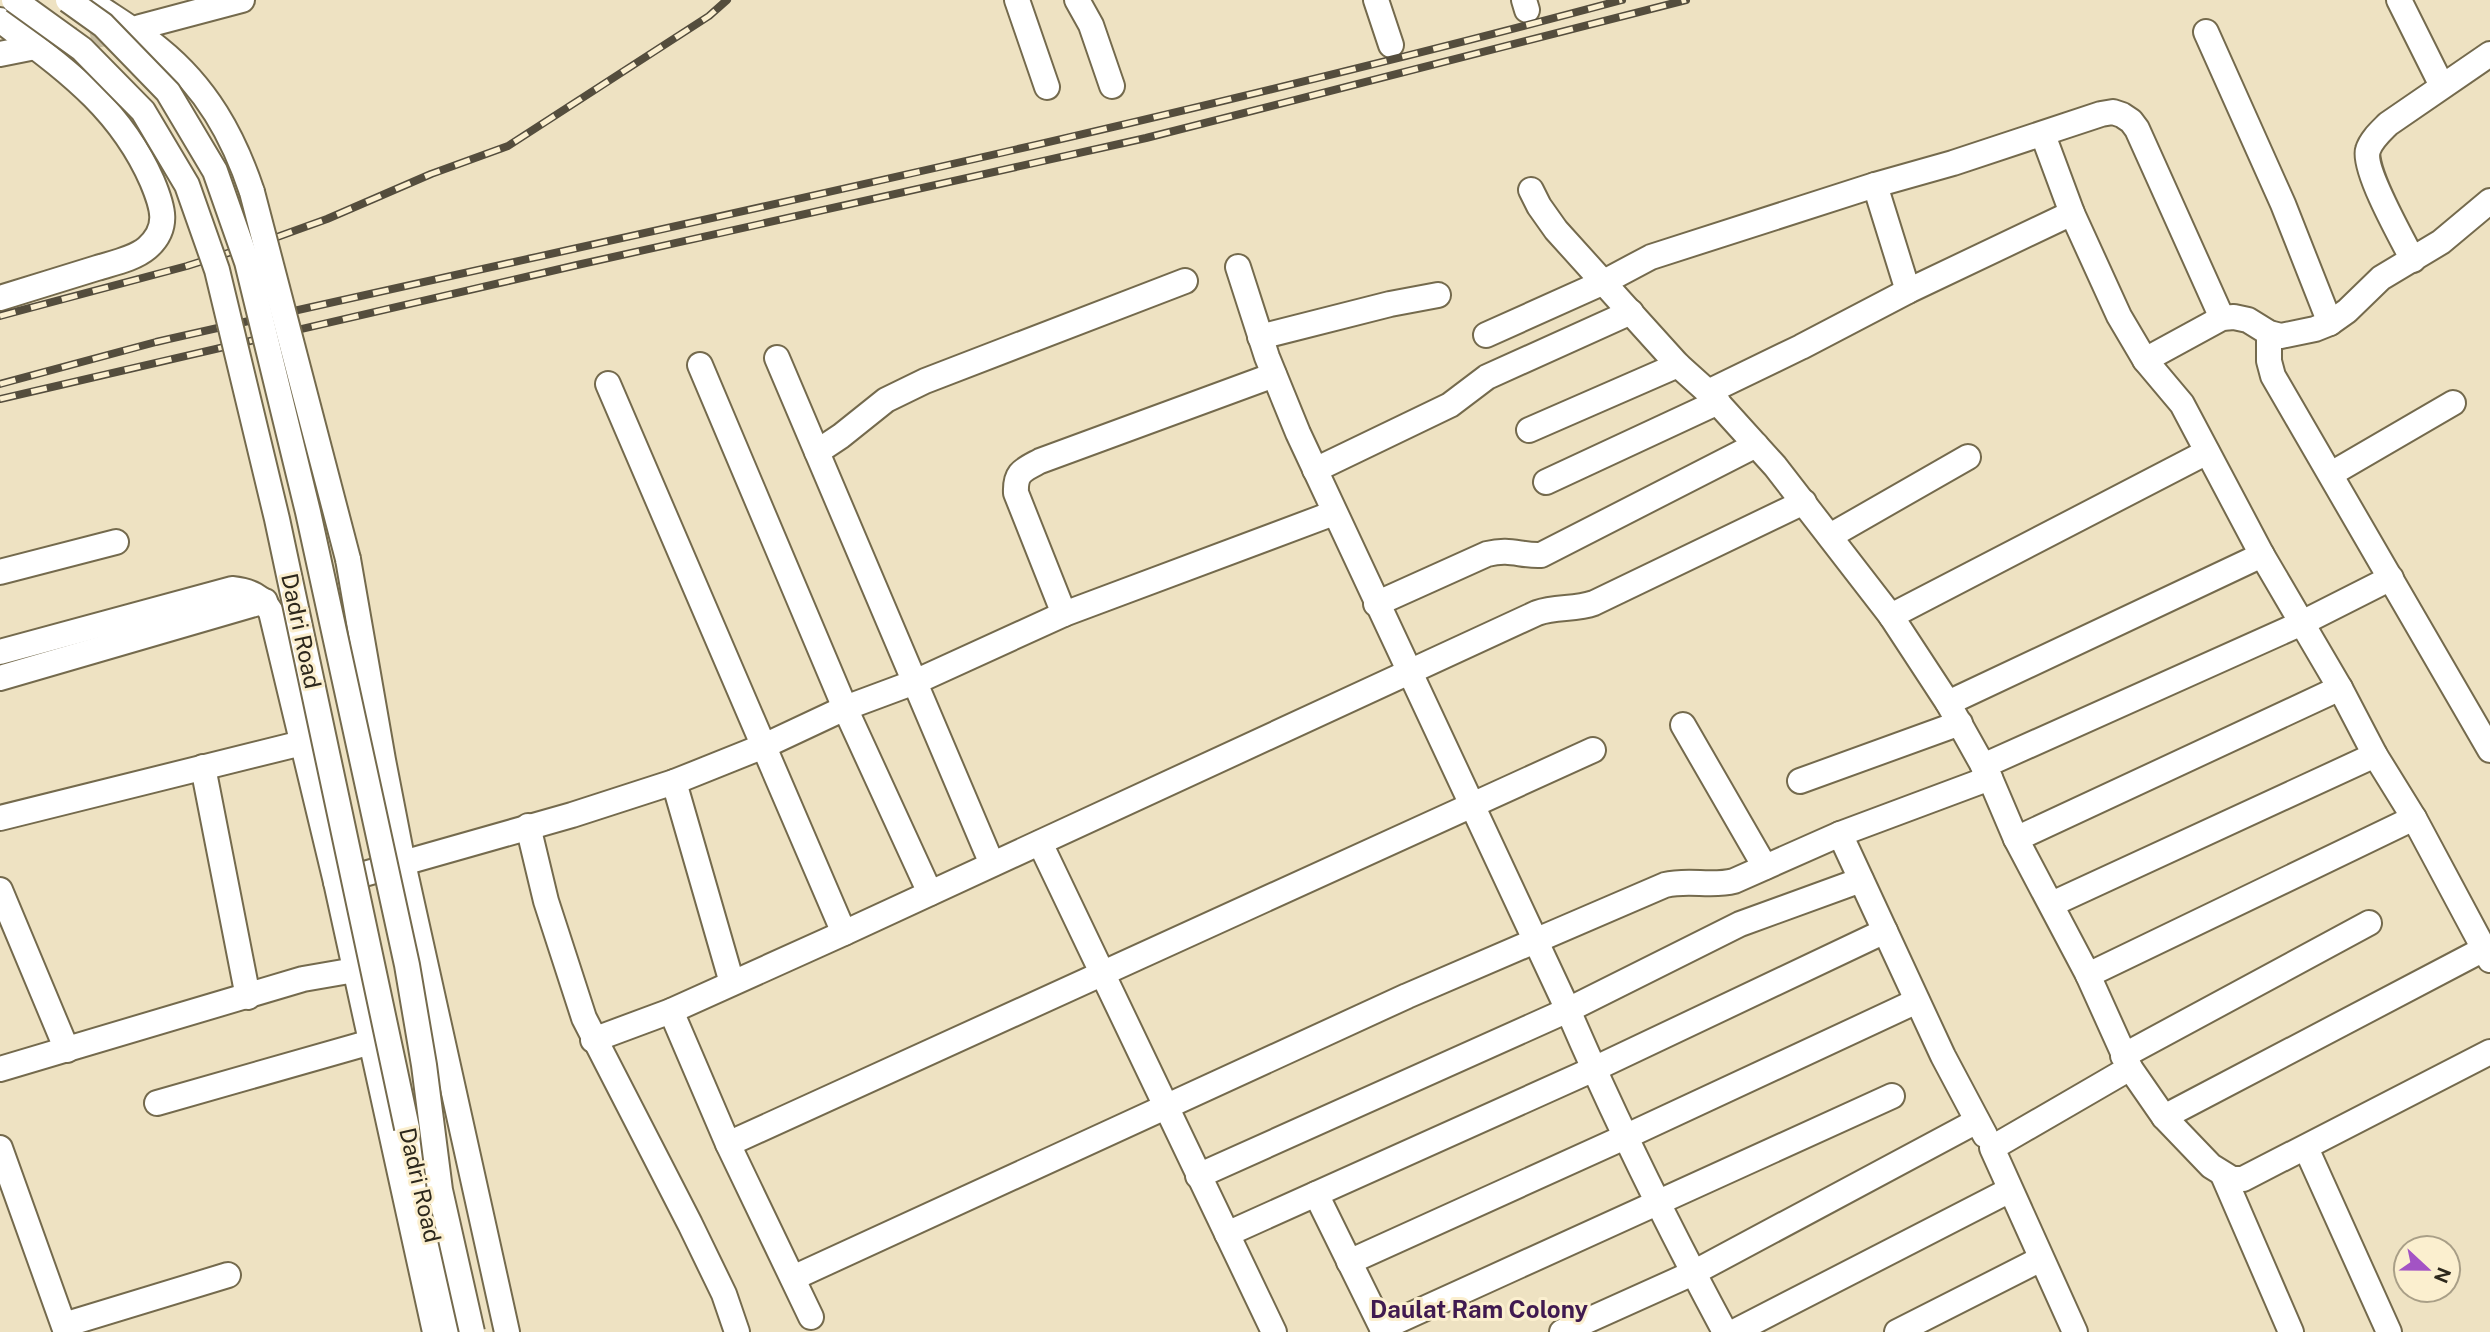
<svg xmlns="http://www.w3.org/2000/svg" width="2490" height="1332" font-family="'Public Sans',sans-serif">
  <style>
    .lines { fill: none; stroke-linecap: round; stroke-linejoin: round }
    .minor-tunnel { stroke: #c7bda1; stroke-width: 24; stroke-dasharray: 24 12; stroke-linecap: butt }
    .minor-casing { stroke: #746a4d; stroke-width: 28 }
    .minor { stroke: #fff; stroke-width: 24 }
    .rail-casing { stroke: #544d3d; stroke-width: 8 }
    .rail { stroke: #fbefcf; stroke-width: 5; stroke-dasharray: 16; stroke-linecap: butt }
    .minor-bridge-casing { stroke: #746a4d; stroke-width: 28; stroke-linecap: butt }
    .minor-bridge { stroke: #fff; stroke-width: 24 }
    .labels { text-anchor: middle; stroke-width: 6; stroke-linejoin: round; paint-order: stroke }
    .street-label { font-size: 23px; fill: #2d281c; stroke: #fbefcf }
    .neighbourhood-label { font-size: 24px; font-weight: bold; fill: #401a50; stroke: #fbefcf }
  </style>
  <rect width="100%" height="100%" fill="#eee2c2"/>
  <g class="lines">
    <polyline class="minor-tunnel" points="55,43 129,30"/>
    <defs>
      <g id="minor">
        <path d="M88,0C111,16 137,31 159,49C206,87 233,135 252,192"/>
        <polyline points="1017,0 1047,87"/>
        <polyline points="1077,0 1091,25 1112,86"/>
        <polyline points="1376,0 1391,45"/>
        <polyline points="1524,0 1527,10"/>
        <polyline points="2399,0 2442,86"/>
        <path d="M0,20C63,68 119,106 152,181C163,207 170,228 147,248C134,259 113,263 97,268C65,278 32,288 0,298"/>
        <polyline points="140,27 242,0"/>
        <polyline points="2206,32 2283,204 2330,323"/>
        <polyline points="0,54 35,47"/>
        <polyline points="2043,135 2072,213 2119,316 2145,360 2182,404 2262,555 2340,688 2375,755 2414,818 2490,960"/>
        <polyline points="1875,185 1908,291"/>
        <polyline points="1531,190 1539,206 1556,230 1678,365 1708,392 1775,466 1891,616 1948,703 1990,778 2016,839 2088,975 2130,1068 2164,1117 2211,1166 2232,1179 2243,1179 2490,1052"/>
        <path d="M2413,260C2403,241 2362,168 2368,150C2371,140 2380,132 2388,124L2490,54"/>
        <path d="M1238,267L1267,357L1298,433L1568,1010C1615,1119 1669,1228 1725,1332"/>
        <polyline points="2269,333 2269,361 2273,376 2490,750"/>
        <polyline points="1486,335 1604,282 1651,257 1875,185 1953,163 2101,114 2113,112 2122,115 2131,121 2137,129 2222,318"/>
        <polyline points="1260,337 1390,304 1438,295"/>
        <polyline points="777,358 992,864"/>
        <polyline points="2145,360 2222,318 2234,317 2248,320 2269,333 2281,336 2315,329 2330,323 2347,311 2381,278 2441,242 2490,201"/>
        <polyline points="700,365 845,708 930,893"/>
        <polyline points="608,384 844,933"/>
        <polyline points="1708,392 1801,347 1908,291 2072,213"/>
        <polyline points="1529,430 1678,365"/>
        <polyline points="817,452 841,436 886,400 925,381 1185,281"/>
        <polyline points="1315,470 1450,405 1487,377 1631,312"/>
        <polyline points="2331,474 2453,403"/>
        <polyline points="1546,482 1718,402"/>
        <polyline points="1830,536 1968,457"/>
        <polyline points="348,559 383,760 403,863 507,1332"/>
        <polyline points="0,572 116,542"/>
        <path d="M1376,604L1487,554C1511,548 1520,556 1541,555L1756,445"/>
        <path d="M1064,614L1016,493C1015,472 1023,470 1040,461L1274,375"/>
        <polyline points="1891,616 2207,452"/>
        <path d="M0,652L232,589C250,591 262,596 271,612L336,882L435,1332"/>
        <polyline points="0,678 265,601"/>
        <polyline points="1948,703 2262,555"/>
        <polyline points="1683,725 1765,867"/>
        <polyline points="1983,766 2302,623 2391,578"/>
        <polyline points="203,767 248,997"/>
        <polyline points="1800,781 1960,723"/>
        <polyline points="674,782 732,983"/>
        <polyline points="0,818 302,743"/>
        <polyline points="528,826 546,901 584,1018 690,1224 724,1294 737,1332"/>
        <polyline points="1840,834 1943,1056 1985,1135"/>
        <polyline points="2016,839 2340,688"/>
        <polyline points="1040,843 1274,1332"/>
        <polyline points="336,882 572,815 674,782 764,746 845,708 915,682 1064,614 1334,513"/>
        <polyline points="0,890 67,1050"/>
        <polyline points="2052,904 2375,755"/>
        <polyline points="2088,975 2414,818"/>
        <polyline points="671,1011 728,1144 811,1317"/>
        <path d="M593,1040L671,1011L844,933L1537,613C1556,606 1575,610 1594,603L1804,502"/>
        <polyline points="2123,1056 2369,923"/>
        <polyline points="0,1069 303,979 355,970"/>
        <polyline points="157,1103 371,1042"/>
        <polyline points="2164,1117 2484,949"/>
        <polyline points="728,1144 1593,750"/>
        <polyline points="0,1148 66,1332"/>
        <polyline points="412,1148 453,1332"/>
        <polyline points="2306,1148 2389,1332"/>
        <polyline points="2223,1175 2291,1332"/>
        <polyline points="1198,1176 1568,1010 1740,924 1861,880"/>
        <polyline points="1316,1194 1384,1332"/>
        <polyline points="1227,1234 1594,1069 1885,931"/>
        <polyline points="1349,1262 1627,1136 1917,1001"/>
        <path d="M793,1278L1407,996L1665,885C1689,879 1711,887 1734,881L1840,834L1990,778"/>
        <polyline points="64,1325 228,1275"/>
        <polyline points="1382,1328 1892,1096"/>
        <polyline points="1562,1332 1693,1273 1977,1121"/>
        <polyline points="1734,1332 2010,1190"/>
        <polyline points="1897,1332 2041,1259"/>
        <polyline points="2075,1332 1992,1148 2130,1068"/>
      </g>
    </defs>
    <use href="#minor" class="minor-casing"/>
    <use href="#minor" class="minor"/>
    <defs>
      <g id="rail">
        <polyline points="0,316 187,266 266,241 327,219 431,174 508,146 709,16 727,0"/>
        <path d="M0,384L156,342C645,231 1137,130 1622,0"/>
        <polyline points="0,399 577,265 1146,138 1686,0"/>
      </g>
    </defs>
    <use href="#rail" class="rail-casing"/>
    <use href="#rail" class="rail"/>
    <defs>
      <g id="minor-bridge">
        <polyline points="14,0 82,49 143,111 187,185 217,270 277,519 407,1128"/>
        <polyline points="68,0 103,25 168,92 215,171 247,262 308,512 407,965 424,1065 440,1190 472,1332"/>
        <polyline points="252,192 348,559"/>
      </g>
    </defs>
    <use href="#minor-bridge" class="minor-bridge-casing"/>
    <use href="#minor-bridge" class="minor-bridge"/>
  </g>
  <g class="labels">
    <g class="street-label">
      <text transform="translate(301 631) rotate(78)" y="8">Dadri Road</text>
      <text transform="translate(420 1185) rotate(77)" y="8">Dadri Road</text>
    </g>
    <g class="neighbourhood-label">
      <text x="1479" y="1318">Daulat Ram Colony</text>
    </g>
  </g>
  <g transform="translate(2427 1269) rotate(112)"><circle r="33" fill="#fbefcf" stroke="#a99f87" stroke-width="2"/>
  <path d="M0-5L12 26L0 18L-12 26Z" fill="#a353c4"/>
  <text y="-10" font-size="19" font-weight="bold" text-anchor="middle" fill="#2d281c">N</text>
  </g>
</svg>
